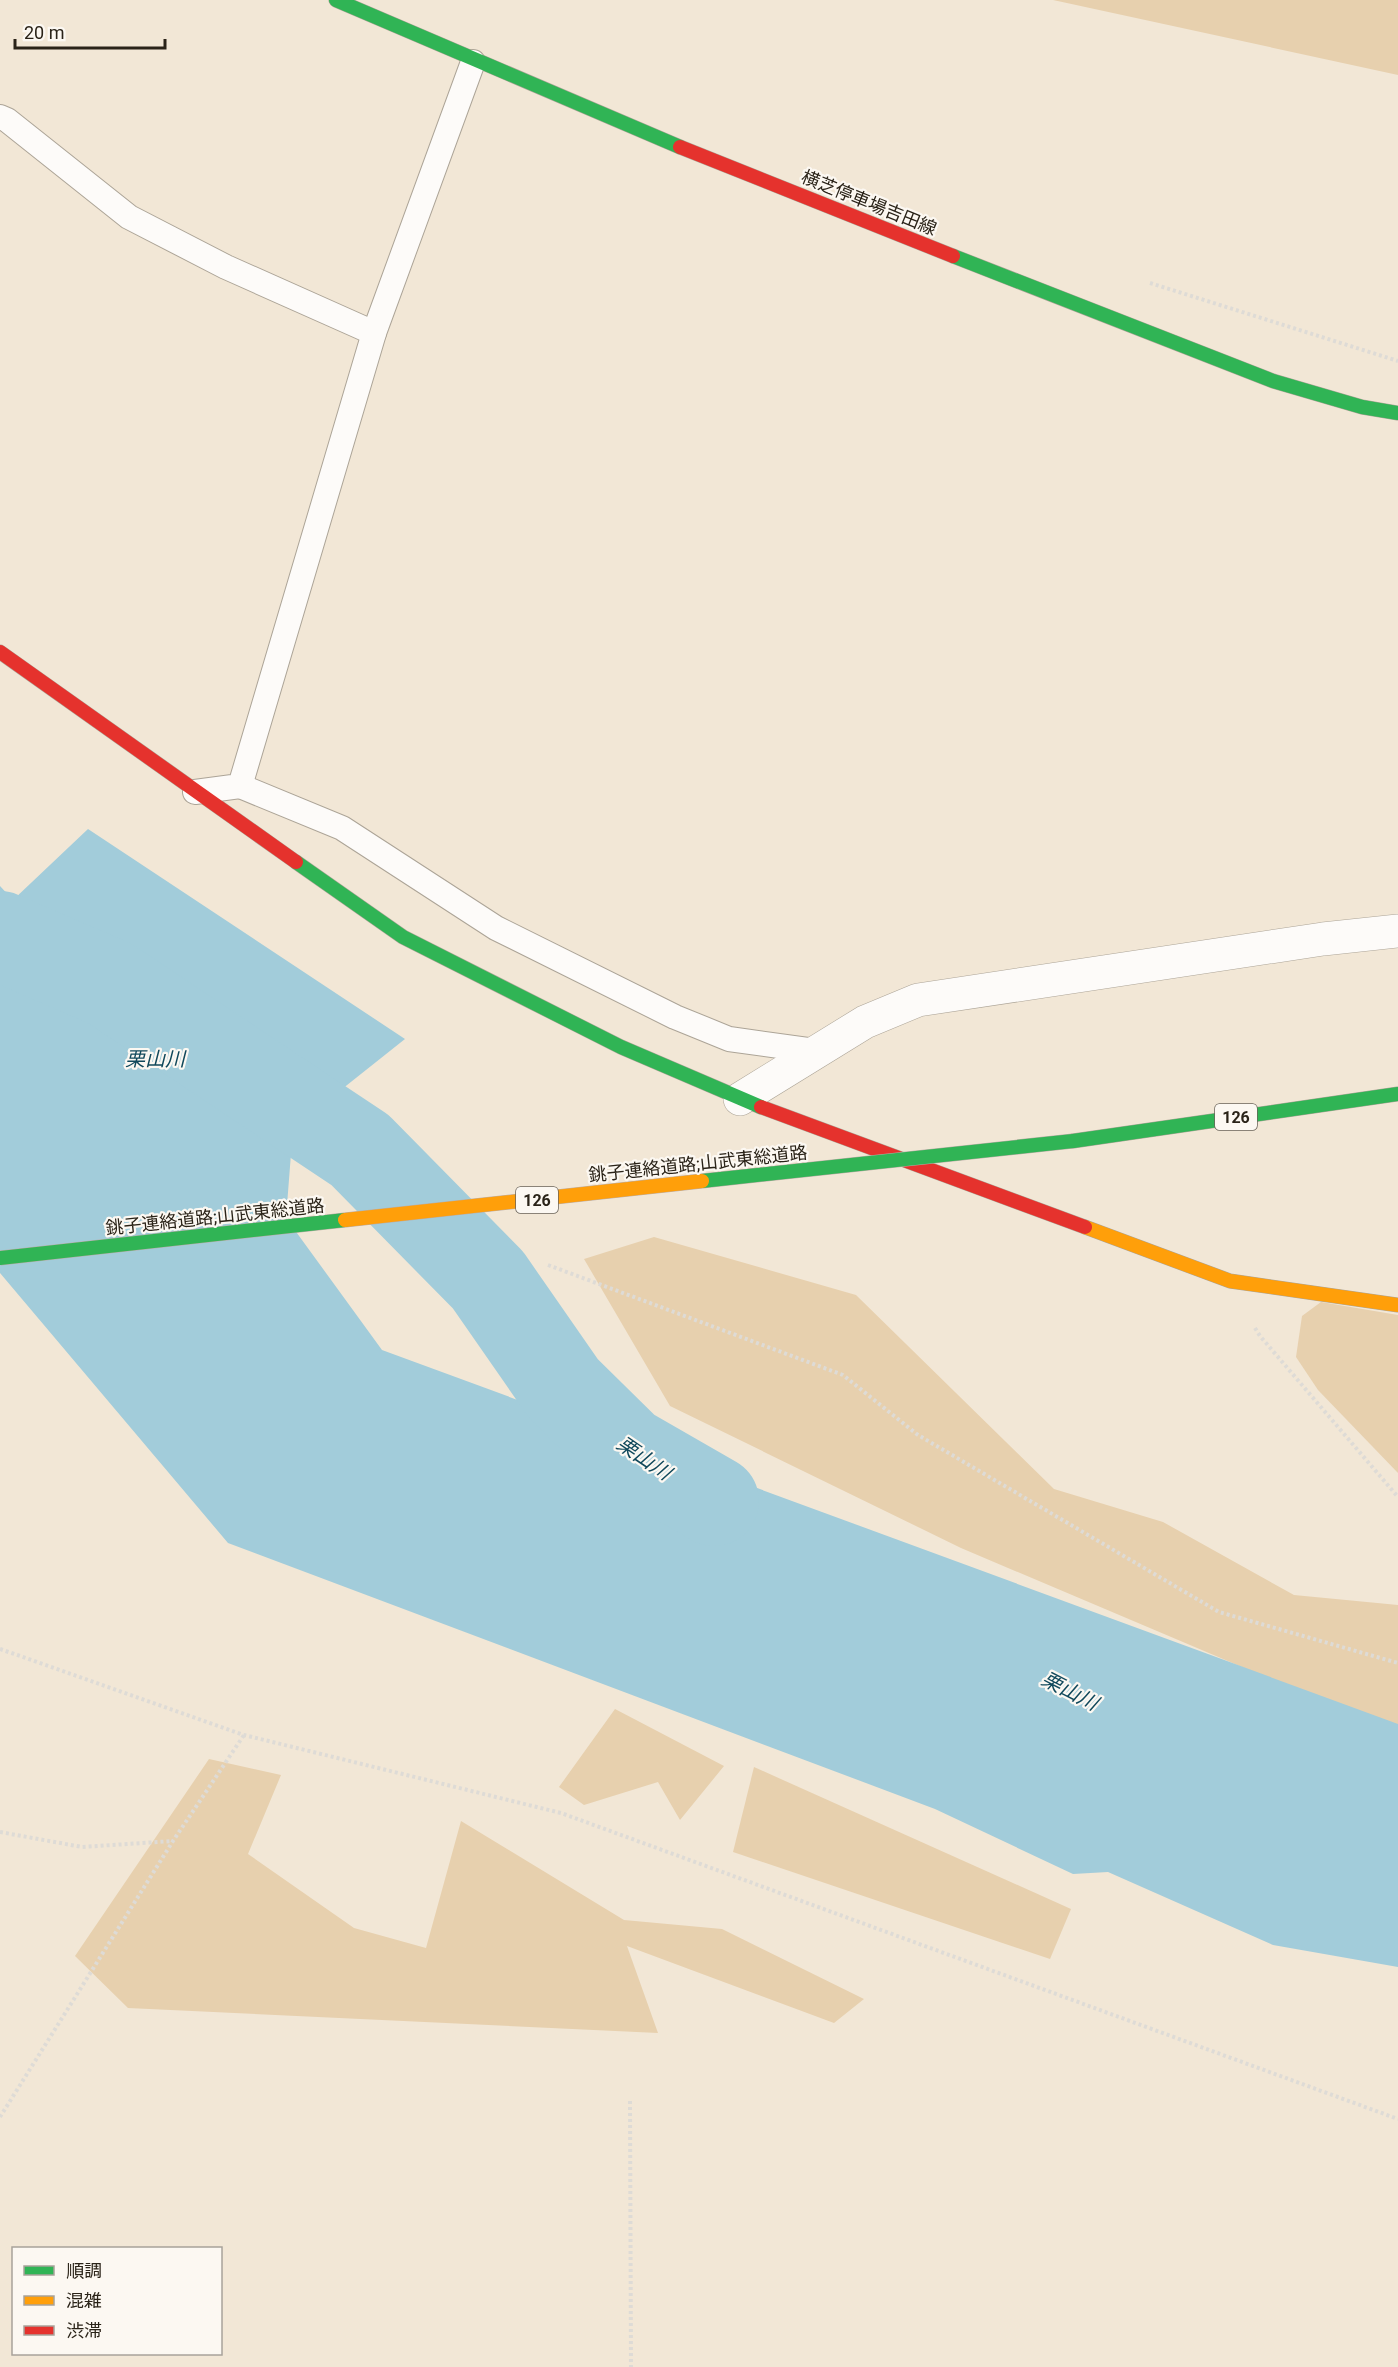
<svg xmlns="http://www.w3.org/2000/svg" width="1398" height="2367" font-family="Roboto,'Noto Sans JP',sans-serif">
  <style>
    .green { fill: #e7d0ae }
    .water { fill: #a2ccda }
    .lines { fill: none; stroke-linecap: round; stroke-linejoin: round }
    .river { stroke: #a2ccda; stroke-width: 90 }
    .lane-casing { stroke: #aca497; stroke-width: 26 }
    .street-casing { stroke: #aca497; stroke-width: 34 }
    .fast-casing { stroke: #aca497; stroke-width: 15 }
    .slow-casing { stroke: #aca497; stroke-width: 15 }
    .jam-casing { stroke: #aca497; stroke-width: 15 }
    .path { stroke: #dedbd6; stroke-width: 4; stroke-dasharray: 3 3; stroke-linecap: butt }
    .lane { stroke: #fdfbf9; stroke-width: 24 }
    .street { stroke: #fdfbf9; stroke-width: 33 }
    .fast { stroke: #30b455; stroke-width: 14 }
    .slow { stroke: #ff9f0a; stroke-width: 14 }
    .jam { stroke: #e5322d; stroke-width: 14 }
    .fast-bridge-casing { stroke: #bbaca6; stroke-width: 15; stroke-linecap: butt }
    .slow-bridge-casing { stroke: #bbaca6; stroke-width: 15; stroke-linecap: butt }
    .fast-bridge { stroke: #30b455; stroke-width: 14 }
    .slow-bridge { stroke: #ff9f0a; stroke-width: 14 }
    .labels { text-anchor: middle; stroke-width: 4.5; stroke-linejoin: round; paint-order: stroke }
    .shield { fill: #fcf8f2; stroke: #696359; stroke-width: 1.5 }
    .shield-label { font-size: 16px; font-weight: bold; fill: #2a2318 }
    .street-label { font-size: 18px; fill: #2a2318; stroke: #fcf8f2 }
    .water-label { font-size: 20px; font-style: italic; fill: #10485b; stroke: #fcf8f2 }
  </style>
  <rect width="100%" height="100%" fill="#f2e7d6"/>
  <g class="green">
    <polygon points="1053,0 1398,0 1398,75"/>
    <polygon points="654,1237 856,1295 1054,1489 1163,1522 1294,1595 1398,1605 1398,1733 961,1548 670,1406 584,1259"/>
    <polygon points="1321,1302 1398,1315 1398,1473 1318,1390 1296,1357 1302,1316"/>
    <polygon points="615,1709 724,1766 680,1820 658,1782 584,1805 559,1787"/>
    <polygon points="209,1759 281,1775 248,1854 354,1928 426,1948 461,1821 624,1920 722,1929 864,1999 834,2023 627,1946 658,2033 128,2008 75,1956"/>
    <polygon points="754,1767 1071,1909 1050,1959 733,1852"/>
  </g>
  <polygon class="water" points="88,829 405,1039 293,1128 286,1218 382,1350 1398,1724 1398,1967 1273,1945 1108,1872 1073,1874 935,1809 228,1543 0,1273 0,886 13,900"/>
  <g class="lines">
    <polyline class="river" points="0,936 109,983 360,1150 488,1280 563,1388 627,1451 714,1501"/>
    <defs>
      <g id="lane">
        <polyline points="0,117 7,120 129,217 226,267 374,333"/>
        <polyline points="240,786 342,828 496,928 675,1017 729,1039 815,1051"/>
        <polyline points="195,792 240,786 374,333 473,62"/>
      </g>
      <polyline id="street" points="740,1099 865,1022 918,1000 1323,939 1398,931"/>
      <g id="fast">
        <polyline points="336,0 680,147"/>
        <polyline points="953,256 1273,381 1362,407 1398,413"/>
        <polyline points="296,862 403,937 621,1047 761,1107"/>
        <polyline points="1073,1141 1398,1094"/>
      </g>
      <polyline id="slow" points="1085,1227 1230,1281 1398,1305"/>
      <g id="jam">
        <polyline points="680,147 953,256"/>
        <polyline points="0,652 296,862"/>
        <polyline points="761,1107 1085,1227"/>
      </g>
    </defs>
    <use href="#lane" class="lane-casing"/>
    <use href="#street" class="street-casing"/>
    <use href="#fast" class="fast-casing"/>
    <use href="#slow" class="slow-casing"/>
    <use href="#jam" class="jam-casing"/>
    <g class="path">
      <polyline points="1150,283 1398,361"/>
      <polyline points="548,1265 843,1375 918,1435 1219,1612 1398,1663"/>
      <polyline points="1255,1328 1260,1336 1398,1497"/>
      <polyline points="0,1649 244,1735 561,1813 1398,2119"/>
      <polyline points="0,1832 82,1847 173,1841"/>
      <polyline points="630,2101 631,2367"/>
      <polyline points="0,2117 173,1841 244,1735"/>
    </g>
    <use href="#lane" class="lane"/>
    <use href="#street" class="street"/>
    <use href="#fast" class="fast"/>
    <use href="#slow" class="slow"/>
    <use href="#jam" class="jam"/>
    <defs>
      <g id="fast-bridge">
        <polyline points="702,1181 1073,1141"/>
        <polyline points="0,1258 345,1220"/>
      </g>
      <polyline id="slow-bridge" points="345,1220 702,1181"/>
    </defs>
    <use href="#fast-bridge" class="fast-bridge-casing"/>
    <use href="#slow-bridge" class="slow-bridge-casing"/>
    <use href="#fast-bridge" class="fast-bridge"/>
    <use href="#slow-bridge" class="slow-bridge"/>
  </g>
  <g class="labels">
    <g class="shield">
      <rect x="1215" y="1104" width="42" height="26" rx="4.5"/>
      <rect x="516" y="1187" width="42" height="26" rx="4.5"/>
    </g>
    <g class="shield-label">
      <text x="1236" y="1123">126</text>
      <text x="537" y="1206">126</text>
    </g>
    <g class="street-label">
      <text transform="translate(869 203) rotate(22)" y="6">横芝停車場吉田線</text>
      <text transform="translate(698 1164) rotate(-6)" y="6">銚子連絡道路;山武東総道路</text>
      <text transform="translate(215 1217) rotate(-6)" y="6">銚子連絡道路;山武東総道路</text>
    </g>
    <g class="water-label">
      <text x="155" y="1066">栗山川</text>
      <text transform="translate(644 1458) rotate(34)" y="7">栗山川</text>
      <text transform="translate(1070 1691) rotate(27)" y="7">栗山川</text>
    </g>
  </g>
  <rect x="12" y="2247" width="210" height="108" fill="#fcf8f2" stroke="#a8a39b" stroke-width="1.5"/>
  <rect x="24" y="2266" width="30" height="9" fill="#30b455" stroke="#a8a39b" stroke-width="1.5"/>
  <text x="66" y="2277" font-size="18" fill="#2a2318">順調</text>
  <rect x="24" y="2296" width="30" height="9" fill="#ff9f0a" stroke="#a8a39b" stroke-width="1.5"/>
  <text x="66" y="2307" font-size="18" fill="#2a2318">混雑</text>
  <rect x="24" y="2326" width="30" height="9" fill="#e5322d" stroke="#a8a39b" stroke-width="1.5"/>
  <text x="66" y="2337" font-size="18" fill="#2a2318">渋滞</text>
  <path d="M15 39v9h150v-9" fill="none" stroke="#2a2318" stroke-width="3"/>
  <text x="24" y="39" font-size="18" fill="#2a2318" stroke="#fcf8f2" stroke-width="4.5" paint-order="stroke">20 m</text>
</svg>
